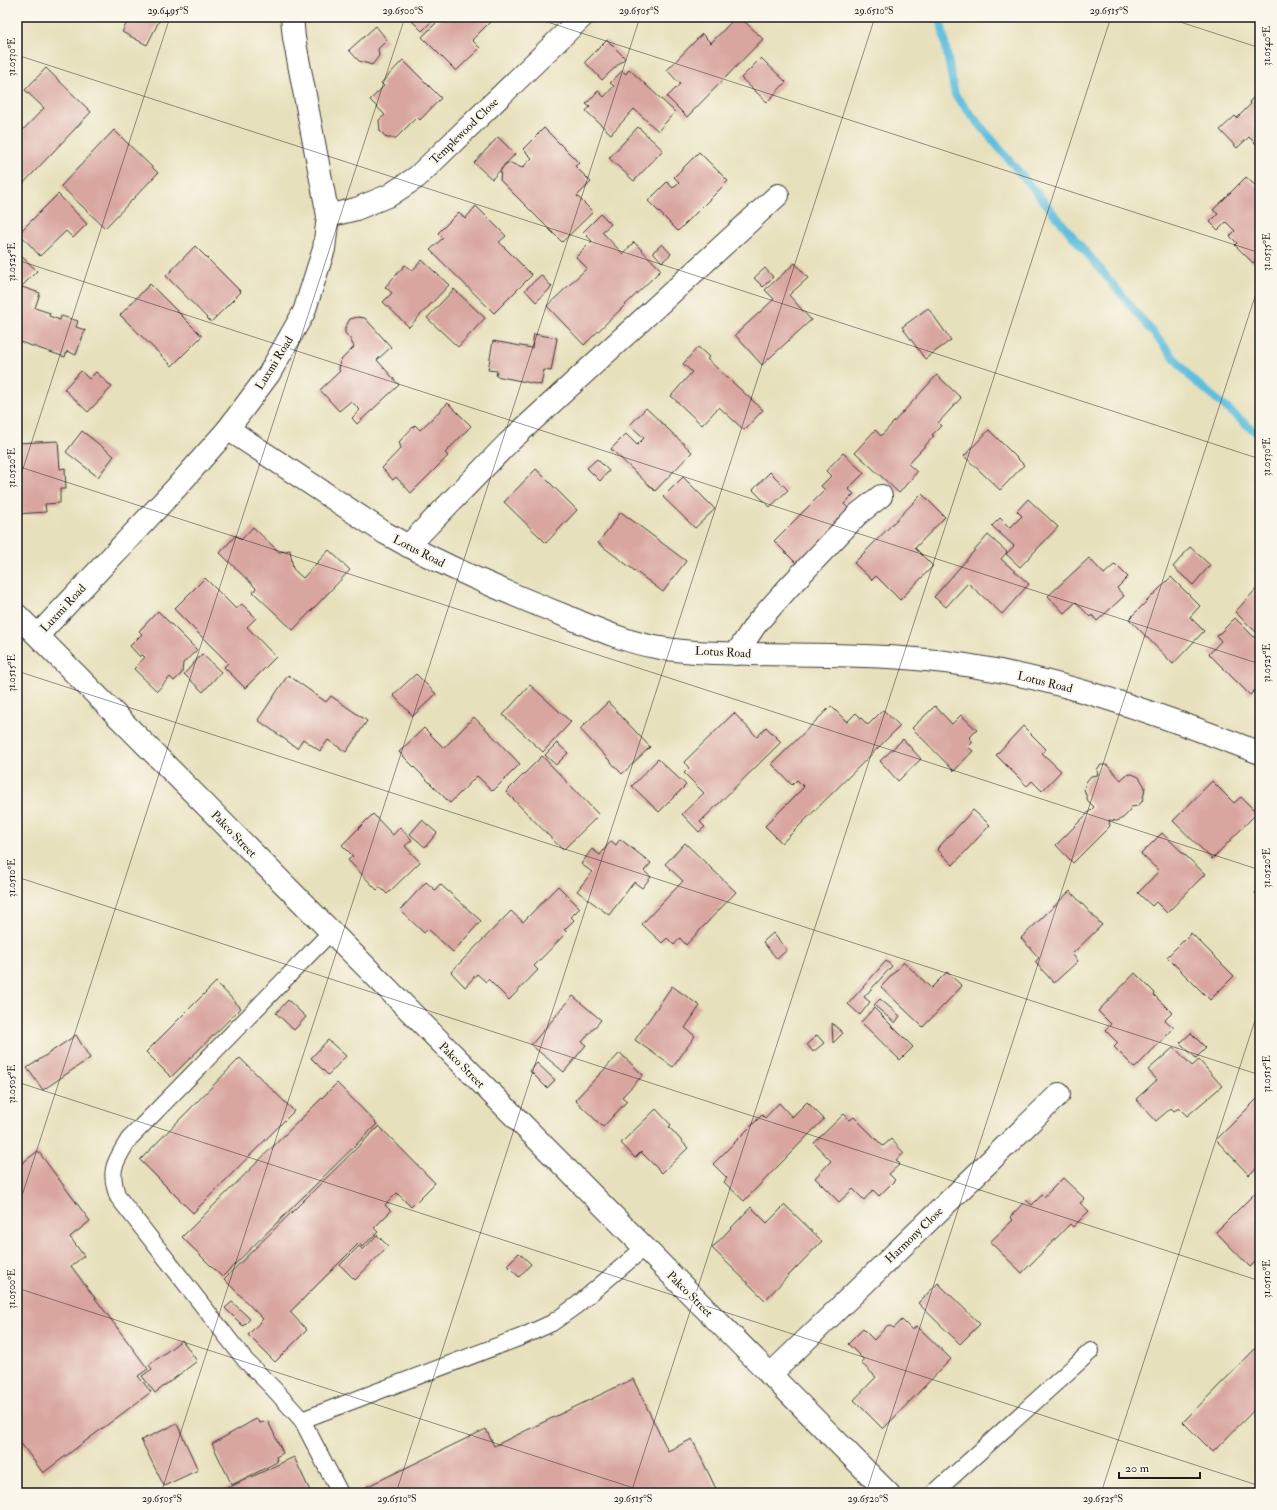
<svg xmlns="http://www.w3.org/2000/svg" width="1277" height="1510" font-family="'IM FELL Double Pica',serif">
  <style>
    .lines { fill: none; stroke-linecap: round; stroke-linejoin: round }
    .stream { stroke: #5fbedd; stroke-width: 8 }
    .building { fill: #d8a59f }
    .lane-casing { stroke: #3a3934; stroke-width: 18 }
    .street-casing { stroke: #3a3934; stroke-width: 24 }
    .lane { stroke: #fff; stroke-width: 16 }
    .street { stroke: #fff; stroke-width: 22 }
    .ticks { fill: none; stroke: #1c1c1c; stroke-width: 1; stroke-opacity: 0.45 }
    .labels { text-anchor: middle; stroke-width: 4; stroke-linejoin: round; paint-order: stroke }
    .street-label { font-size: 12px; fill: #1c1c1c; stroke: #fbf7ec }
    .neatline { fill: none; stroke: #1c1c1c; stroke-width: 1.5 }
    .ticks-label { font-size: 10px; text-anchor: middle; fill: #1c1c1c }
  </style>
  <rect width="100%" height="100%" fill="#fbf7ec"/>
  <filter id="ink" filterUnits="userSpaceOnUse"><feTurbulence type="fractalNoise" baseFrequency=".025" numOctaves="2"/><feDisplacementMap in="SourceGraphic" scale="8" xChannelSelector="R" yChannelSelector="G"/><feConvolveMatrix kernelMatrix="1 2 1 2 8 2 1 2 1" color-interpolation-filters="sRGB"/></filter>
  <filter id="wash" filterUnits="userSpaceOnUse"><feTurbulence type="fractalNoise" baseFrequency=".012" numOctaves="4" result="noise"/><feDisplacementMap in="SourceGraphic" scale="16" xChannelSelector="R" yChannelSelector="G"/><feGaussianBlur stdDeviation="0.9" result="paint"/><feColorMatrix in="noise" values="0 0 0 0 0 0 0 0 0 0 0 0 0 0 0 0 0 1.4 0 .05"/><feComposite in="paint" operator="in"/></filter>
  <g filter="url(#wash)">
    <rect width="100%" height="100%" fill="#e7e0bc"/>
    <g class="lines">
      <polyline class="stream" points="940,17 955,95 1191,378 1260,436"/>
    </g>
    <g id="blocks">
      <g class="building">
        <polygon points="130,17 161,17 147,45 122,32"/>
        <polygon points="408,17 436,17 422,31"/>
        <polygon points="442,17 491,17 493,19 472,40 480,48 456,71 422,37"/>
        <polygon points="736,17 740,17 763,39 687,117 667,97 680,84 667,70 702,34 711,43"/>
        <polygon points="376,26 387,40 378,49 379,56 372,65 359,61 349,50"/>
        <polygon points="607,40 625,58 602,80 585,62"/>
        <polygon points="761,58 786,82 767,102 741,78"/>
        <polygon points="403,60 441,98 420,120 417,117 396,138 387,138 380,131 379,120 385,115 370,100 384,86 381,83"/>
        <polygon points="46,68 91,112 17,190 17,136 44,108 25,90"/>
        <polygon points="629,69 675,112 658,131 634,109 611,134 586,111 590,107 586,104 598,91 604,97 614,86 610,83 622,71 626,74"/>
        <polygon points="1260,91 1260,148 1249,137 1237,148 1220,130 1235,116 1237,118 1251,104 1249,102"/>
        <polygon points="638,127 663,150 634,181 609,158"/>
        <polygon points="544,128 579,163 575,166 591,182 577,196 593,212 562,242 500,180 501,170 505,164 511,163 522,168 532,158 523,149"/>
        <polygon points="114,130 158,173 105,228 61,186"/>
        <polygon points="498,137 515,154 492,179 474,163"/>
        <polygon points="699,152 728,181 678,231 648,201 667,182 673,188 679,182 674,177"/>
        <polygon points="1246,177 1260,190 1260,256 1253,263 1235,245 1237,243 1230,236 1235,231 1226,222 1218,230 1210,222 1218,214 1213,210"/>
        <polygon points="58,194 87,224 73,238 66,231 40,256 19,233"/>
        <polygon points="476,206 506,236 499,242 532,275 494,313 430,250 443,238 438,233 459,212 465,219"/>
        <polygon points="601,214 611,224 602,232 623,254 634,242 661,270 584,345 547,306 587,268 576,257 592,241 583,232"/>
        <polygon points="662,244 671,254 662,262 653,252"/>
        <polygon points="195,246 241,292 211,322 166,276"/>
        <polygon points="17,252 37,271 17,291"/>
        <polygon points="422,260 449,285 409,327 383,302 392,293 385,287 405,265 412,271"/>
        <polygon points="795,263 808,278 789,295 811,320 762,365 735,335 774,299 765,290"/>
        <polygon points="765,268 773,277 763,287 754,278"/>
        <polygon points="541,275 552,287 536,302 525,290"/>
        <polygon points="150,284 202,336 172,366 120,315"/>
        <polygon points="22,287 40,293 35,308 50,313 49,316 60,320 61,316 78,321 76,327 85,330 76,355 67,351 65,357 17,341 19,335 17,335 17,302"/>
        <polygon points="454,289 485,318 458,347 427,318"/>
        <polygon points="928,308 951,340 925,359 902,327"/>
        <polygon points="358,317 365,318 391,347 377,360 399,385 357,424 352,418 360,410 351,401 339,411 320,390 340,371 339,370 340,361 354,347 349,337 345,333 345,328 350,319"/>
        <polygon points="534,334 557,338 551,371 544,370 541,385 496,376 497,371 488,370 493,341 532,348"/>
        <polygon points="698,347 709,357 707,359 763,410 744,430 719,407 702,425 671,396 692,372 683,364"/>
        <polygon points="81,371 89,379 96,372 112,387 88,412 64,389"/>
        <polygon points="937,375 961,398 938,423 941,426 932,435 934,436 908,464 917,472 899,493 855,452 875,430 881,436"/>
        <polygon points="448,403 471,426 445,453 448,456 411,493 396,477 393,480 382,468 401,448 399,442 415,425 420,430"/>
        <polygon points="646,408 692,452 655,491 611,449 626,434 637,445 644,438 630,425"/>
        <polygon points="989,430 1024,465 1000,490 964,456"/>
        <polygon points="82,431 114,456 98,477 66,452"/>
        <polygon points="58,441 60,469 65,468 66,489 60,489 60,503 45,504 46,512 17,514 17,493 19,492 17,443"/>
        <polygon points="843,453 864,473 848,489 854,494 844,504 852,512 799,566 774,541 825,490 821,486 831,476 826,471"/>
        <polygon points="597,459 609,471 600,481 587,468"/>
        <polygon points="536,469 577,510 546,543 504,502"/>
        <polygon points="770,472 788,490 770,507 753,490"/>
        <polygon points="683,477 715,509 695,528 663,497"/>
        <polygon points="922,494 945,517 915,548 933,566 900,600 876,576 872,580 854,563"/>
        <polygon points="1028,499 1058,527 1020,567 1006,554 1014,546 992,526 1000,518 1010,528 1022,516 1017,511"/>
        <polygon points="621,512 686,561 663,592 598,543"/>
        <polygon points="253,527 279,552 290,550 293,569 303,578 329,550 350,570 293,630 253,592 256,588 220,553 236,535 241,540"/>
        <polygon points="988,535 1007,552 1001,559 1029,584 1002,614 968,583 946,607 934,597"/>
        <polygon points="1190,547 1210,565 1193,585 1173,567"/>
        <polygon points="1089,558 1104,574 1115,564 1128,577 1117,588 1124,596 1097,621 1092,615 1090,617 1076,602 1064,613 1048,596"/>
        <polygon points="1171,577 1200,606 1190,617 1204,631 1173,664 1129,619"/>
        <polygon points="205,578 236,609 242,604 256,618 247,627 276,657 245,688 224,667 228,663 174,609"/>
        <polygon points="1260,585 1260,628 1256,632 1235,612"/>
        <polygon points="158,611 197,650 183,663 182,673 174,681 170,677 157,691 134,669 145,657 142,655 140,657 130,646 142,634 139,631"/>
        <polygon points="1235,618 1260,643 1260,685 1250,695 1209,654 1221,641 1217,636"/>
        <polygon points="202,654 221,672 203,692 184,674"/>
        <polygon points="416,674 436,694 413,716 393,695"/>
        <polygon points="288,675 326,702 331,696 367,721 346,752 328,740 320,751 303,739 297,748 258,720"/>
        <polygon points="530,685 571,722 543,752 503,715"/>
        <polygon points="608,702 650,747 622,774 580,729"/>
        <polygon points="831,706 847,722 856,713 868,725 883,710 900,726 782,843 765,826 804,787 797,780 792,785 772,764"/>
        <polygon points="935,706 952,724 961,715 977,730 969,738 973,742 968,747 973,751 954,771 912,728"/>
        <polygon points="734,713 757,737 766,727 781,742 700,822 705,827 699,832 682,814 704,793 684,773 689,768 684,762"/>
        <polygon points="474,717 520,764 493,791 477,776 450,803 399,752 424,728 444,748"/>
        <polygon points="1023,726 1046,749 1042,753 1061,771 1042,791 1032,781 1027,786 996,755"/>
        <polygon points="903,739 921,759 898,781 880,761"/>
        <polygon points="557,743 568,753 556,765 545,755"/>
        <polygon points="542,756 599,815 563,850 506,792"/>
        <polygon points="658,759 686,785 659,812 632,786"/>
        <polygon points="1101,765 1107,765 1121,780 1126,775 1132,774 1139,777 1145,787 1144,794 1142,802 1137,806 1131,807 1128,813 1123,818 1117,821 1109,820 1110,826 1073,863 1056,845 1094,807 1088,801 1084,789 1086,782 1091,776 1098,775 1097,769"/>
        <polygon points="1212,781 1234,803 1241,797 1257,813 1212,859 1173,821"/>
        <polygon points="973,810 990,825 953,865 937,849"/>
        <polygon points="373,814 393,835 400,827 412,840 405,846 420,862 387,894 380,887 377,890 348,860 353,856 342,845"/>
        <polygon points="422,820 437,833 425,847 410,834"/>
        <polygon points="1162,833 1205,874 1167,913 1156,902 1152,906 1138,893 1159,871 1141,854"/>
        <polygon points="620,839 651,863 644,871 651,877 642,888 634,882 609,915 577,891 592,872 581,864 592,849 600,855 611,841 616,845"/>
        <polygon points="685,843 736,892 686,945 680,938 674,945 667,938 662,943 642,924 683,881 665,864"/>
        <polygon points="426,882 435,890 440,884 481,921 453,952 428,929 424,933 400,910"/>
        <polygon points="558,886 580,908 571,917 574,920 564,930 567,932 534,966 538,970 509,1000 488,979 486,982 477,974 465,987 451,972 511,911 523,922"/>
        <polygon points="1260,887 1260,898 1255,893"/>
        <polygon points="1070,891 1102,925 1072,954 1078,961 1054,983 1035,962 1039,958 1021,938"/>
        <polygon points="773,933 787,950 777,959 763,942"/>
        <polygon points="1191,933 1234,976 1210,1000 1167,957"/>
        <polygon points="886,961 892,966 864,997 870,1002 860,1015 848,1004"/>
        <polygon points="904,962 931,988 947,972 962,986 923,1027 881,987"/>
        <polygon points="1135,973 1155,993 1154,995 1172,1013 1165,1020 1174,1028 1135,1068 1114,1047 1118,1043 1105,1030 1111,1024 1098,1011"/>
        <polygon points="216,982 241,1008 171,1077 146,1052"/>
        <polygon points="672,986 700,1006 685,1028 695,1036 673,1067 635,1040"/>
        <polygon points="573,996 601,1020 582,1042 586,1045 564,1072 531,1045"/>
        <polygon points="880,999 900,1016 895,1023 874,1005"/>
        <polygon points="288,1000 306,1017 294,1030 276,1013"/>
        <polygon points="874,1008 913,1047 900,1060 861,1022"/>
        <polygon points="832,1023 843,1033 833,1043"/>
        <polygon points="1191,1033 1206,1048 1196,1058 1180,1043"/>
        <polygon points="76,1035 90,1058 43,1090 27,1068"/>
        <polygon points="817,1035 824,1043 813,1052 807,1044"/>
        <polygon points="328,1040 346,1056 328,1075 311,1058"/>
        <polygon points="1174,1047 1192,1066 1199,1060 1222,1086 1187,1116 1179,1108 1174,1111 1171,1108 1156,1121 1136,1099 1157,1080 1148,1070"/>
        <polygon points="620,1053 643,1075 622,1097 627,1101 603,1127 575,1100"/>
        <polygon points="240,1058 294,1111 193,1213 140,1160"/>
        <polygon points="537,1063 555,1080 547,1088 530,1071"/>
        <polygon points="337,1083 377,1124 222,1277 182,1237"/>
        <polygon points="1260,1096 1260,1165 1249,1175 1216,1140"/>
        <polygon points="807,1102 824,1119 744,1201 724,1182 727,1178 713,1164 762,1115 765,1118 779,1103 792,1117"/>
        <polygon points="656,1109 671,1125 669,1127 688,1148 662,1173 641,1152 635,1158 621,1143"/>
        <polygon points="844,1114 850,1120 854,1117 883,1146 891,1139 904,1153 896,1160 900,1164 889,1174 895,1180 879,1196 873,1190 864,1200 853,1189 839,1202 815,1178 831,1161 814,1143"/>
        <polygon points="379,1126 435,1183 411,1207 397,1193 385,1205 391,1211 374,1228 378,1232 362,1247 359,1243 290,1312 307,1330 275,1362 248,1335 263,1319 224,1279"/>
        <polygon points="38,1151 90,1221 70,1237 84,1256 71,1266 148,1369 138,1376 151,1392 43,1473 17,1438 17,1167"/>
        <polygon points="1063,1178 1085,1199 1080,1203 1089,1211 1073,1227 1070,1224 1022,1273 990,1242 1013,1220 1010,1217 1026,1200 1032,1205 1042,1195 1044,1197"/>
        <polygon points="1260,1188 1260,1257 1250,1267 1216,1232"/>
        <polygon points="785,1205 822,1241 765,1300 712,1248 751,1207 767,1223"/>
        <polygon points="377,1235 388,1246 355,1280 340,1265 359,1246 363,1250"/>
        <polygon points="519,1253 531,1264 519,1277 507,1265"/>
        <polygon points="938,1283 980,1324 960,1344 918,1303"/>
        <polygon points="232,1302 250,1319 243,1326 225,1308"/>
        <polygon points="902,1320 912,1330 917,1326 951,1359 883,1429 854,1400 876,1377 861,1363 864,1360 848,1344 863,1329 874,1340 888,1325 894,1328"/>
        <polygon points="182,1340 197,1361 155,1393 142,1376 152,1369 149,1365"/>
        <polygon points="1260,1344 1260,1404 1213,1452 1183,1422"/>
        <polygon points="633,1379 668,1451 692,1439 718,1493 364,1493 362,1489 486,1429 494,1446"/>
        <polygon points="256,1419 260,1423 268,1421 283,1453 276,1457 277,1462 232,1485 212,1444"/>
        <polygon points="177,1424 198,1470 164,1486 141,1440"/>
        <polygon points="294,1457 311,1493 217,1493"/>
      </g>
    </g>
  </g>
  <g filter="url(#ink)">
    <use href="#blocks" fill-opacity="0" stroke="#3a3934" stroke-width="1"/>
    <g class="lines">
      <defs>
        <g id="lane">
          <path d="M330,933L129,1139C115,1162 108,1170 118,1197L245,1360L272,1387L302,1420L340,1493"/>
          <polyline points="302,1420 521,1337 552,1323 577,1305 644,1248"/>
          <polyline points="934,1493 1091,1351"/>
        </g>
        <g id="street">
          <polyline points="328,216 356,209 390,195 417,177 582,17"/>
          <path d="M228,429L385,533C443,566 506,592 568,617C595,628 626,642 655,647C686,653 719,653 751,654C806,655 861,654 916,659C1035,669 1149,710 1260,753"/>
          <polyline points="408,546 508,443 778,195"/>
          <polyline points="17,615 888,1493"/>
          <polyline points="38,635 176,488 228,429 269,374 304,312 324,249 328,216 294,38 292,17"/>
          <polyline points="736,654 756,624 788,588 858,514 881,496"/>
          <polyline points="770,1375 1059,1094"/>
        </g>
      </defs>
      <use href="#lane" class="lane-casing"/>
      <use href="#street" class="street-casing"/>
      <use href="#lane" class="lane"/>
      <use href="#street" class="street"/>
    </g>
  </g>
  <path class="ticks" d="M532,17L1260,253M1165,17L1260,48M17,55L1260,459M17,260L1260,664M17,466L1260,870M17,487L170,17M17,671L1260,1075M17,877L1260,1281M17,1082L1260,1486M17,1211L405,17M17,1288L649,1493M161,1493L640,17M396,1493L875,17M631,1493L1111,17M866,1493L1260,281M1101,1493L1260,1005"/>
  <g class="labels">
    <g class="street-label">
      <text transform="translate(464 131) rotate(-44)" y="4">Templewood Close</text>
      <text transform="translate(274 363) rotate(-58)" y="4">Luxmi Road</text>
      <text transform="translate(419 551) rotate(27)" y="4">Lotus Road</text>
      <text transform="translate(63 608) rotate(-47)" y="4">Luxmi Road</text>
      <text transform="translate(723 652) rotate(3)" y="4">Lotus Road</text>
      <text transform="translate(1045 682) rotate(14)" y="4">Lotus Road</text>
      <text transform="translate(234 834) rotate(46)" y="4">Pakco Street</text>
      <text transform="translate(462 1065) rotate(45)" y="4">Pakco Street</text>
      <text transform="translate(914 1235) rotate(-44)" y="4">Harmony Close</text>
      <text transform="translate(690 1294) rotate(45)" y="4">Pakco Street</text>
    </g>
  </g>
  <rect width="1277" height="1510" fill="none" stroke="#fbf7ec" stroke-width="44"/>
  <path d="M1119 1472v6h81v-6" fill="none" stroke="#1c1c1c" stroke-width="2"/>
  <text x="1125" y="1472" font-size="12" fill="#1c1c1c" stroke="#fbf7ec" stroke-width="3" paint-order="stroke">20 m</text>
  <rect x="22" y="22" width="1233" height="1466" class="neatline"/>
  <g class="ticks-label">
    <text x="168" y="14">29.6495°S</text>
    <text x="403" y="14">29.6500°S</text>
    <text x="639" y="14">29.6505°S</text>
    <text x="874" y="14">29.6510°S</text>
    <text x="1109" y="14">29.6515°S</text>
    <text transform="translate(1266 46) rotate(-90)" y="4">31.0540°E</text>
    <text transform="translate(11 57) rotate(-90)" y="4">31.0530°E</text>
    <text transform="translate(1266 252) rotate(-90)" y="4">31.0535°E</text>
    <text transform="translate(11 262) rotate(-90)" y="4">31.0525°E</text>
    <text transform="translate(1266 457) rotate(-90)" y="4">31.0530°E</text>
    <text transform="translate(11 468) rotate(-90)" y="4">31.0520°E</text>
    <text transform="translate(1266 663) rotate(-90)" y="4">31.0525°E</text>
    <text transform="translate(11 673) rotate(-90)" y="4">31.0515°E</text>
    <text transform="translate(1266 868) rotate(-90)" y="4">31.0520°E</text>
    <text transform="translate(11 878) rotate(-90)" y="4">31.0510°E</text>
    <text transform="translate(1266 1074) rotate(-90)" y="4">31.0515°E</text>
    <text transform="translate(11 1084) rotate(-90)" y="4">31.0505°E</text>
    <text transform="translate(1266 1279) rotate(-90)" y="4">31.0510°E</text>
    <text transform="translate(11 1289) rotate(-90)" y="4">31.0500°E</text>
    <text x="162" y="1502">29.6505°S</text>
    <text x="397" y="1502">29.6510°S</text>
    <text x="633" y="1502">29.6515°S</text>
    <text x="868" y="1502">29.6520°S</text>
    <text x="1103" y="1502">29.6525°S</text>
  </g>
</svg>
